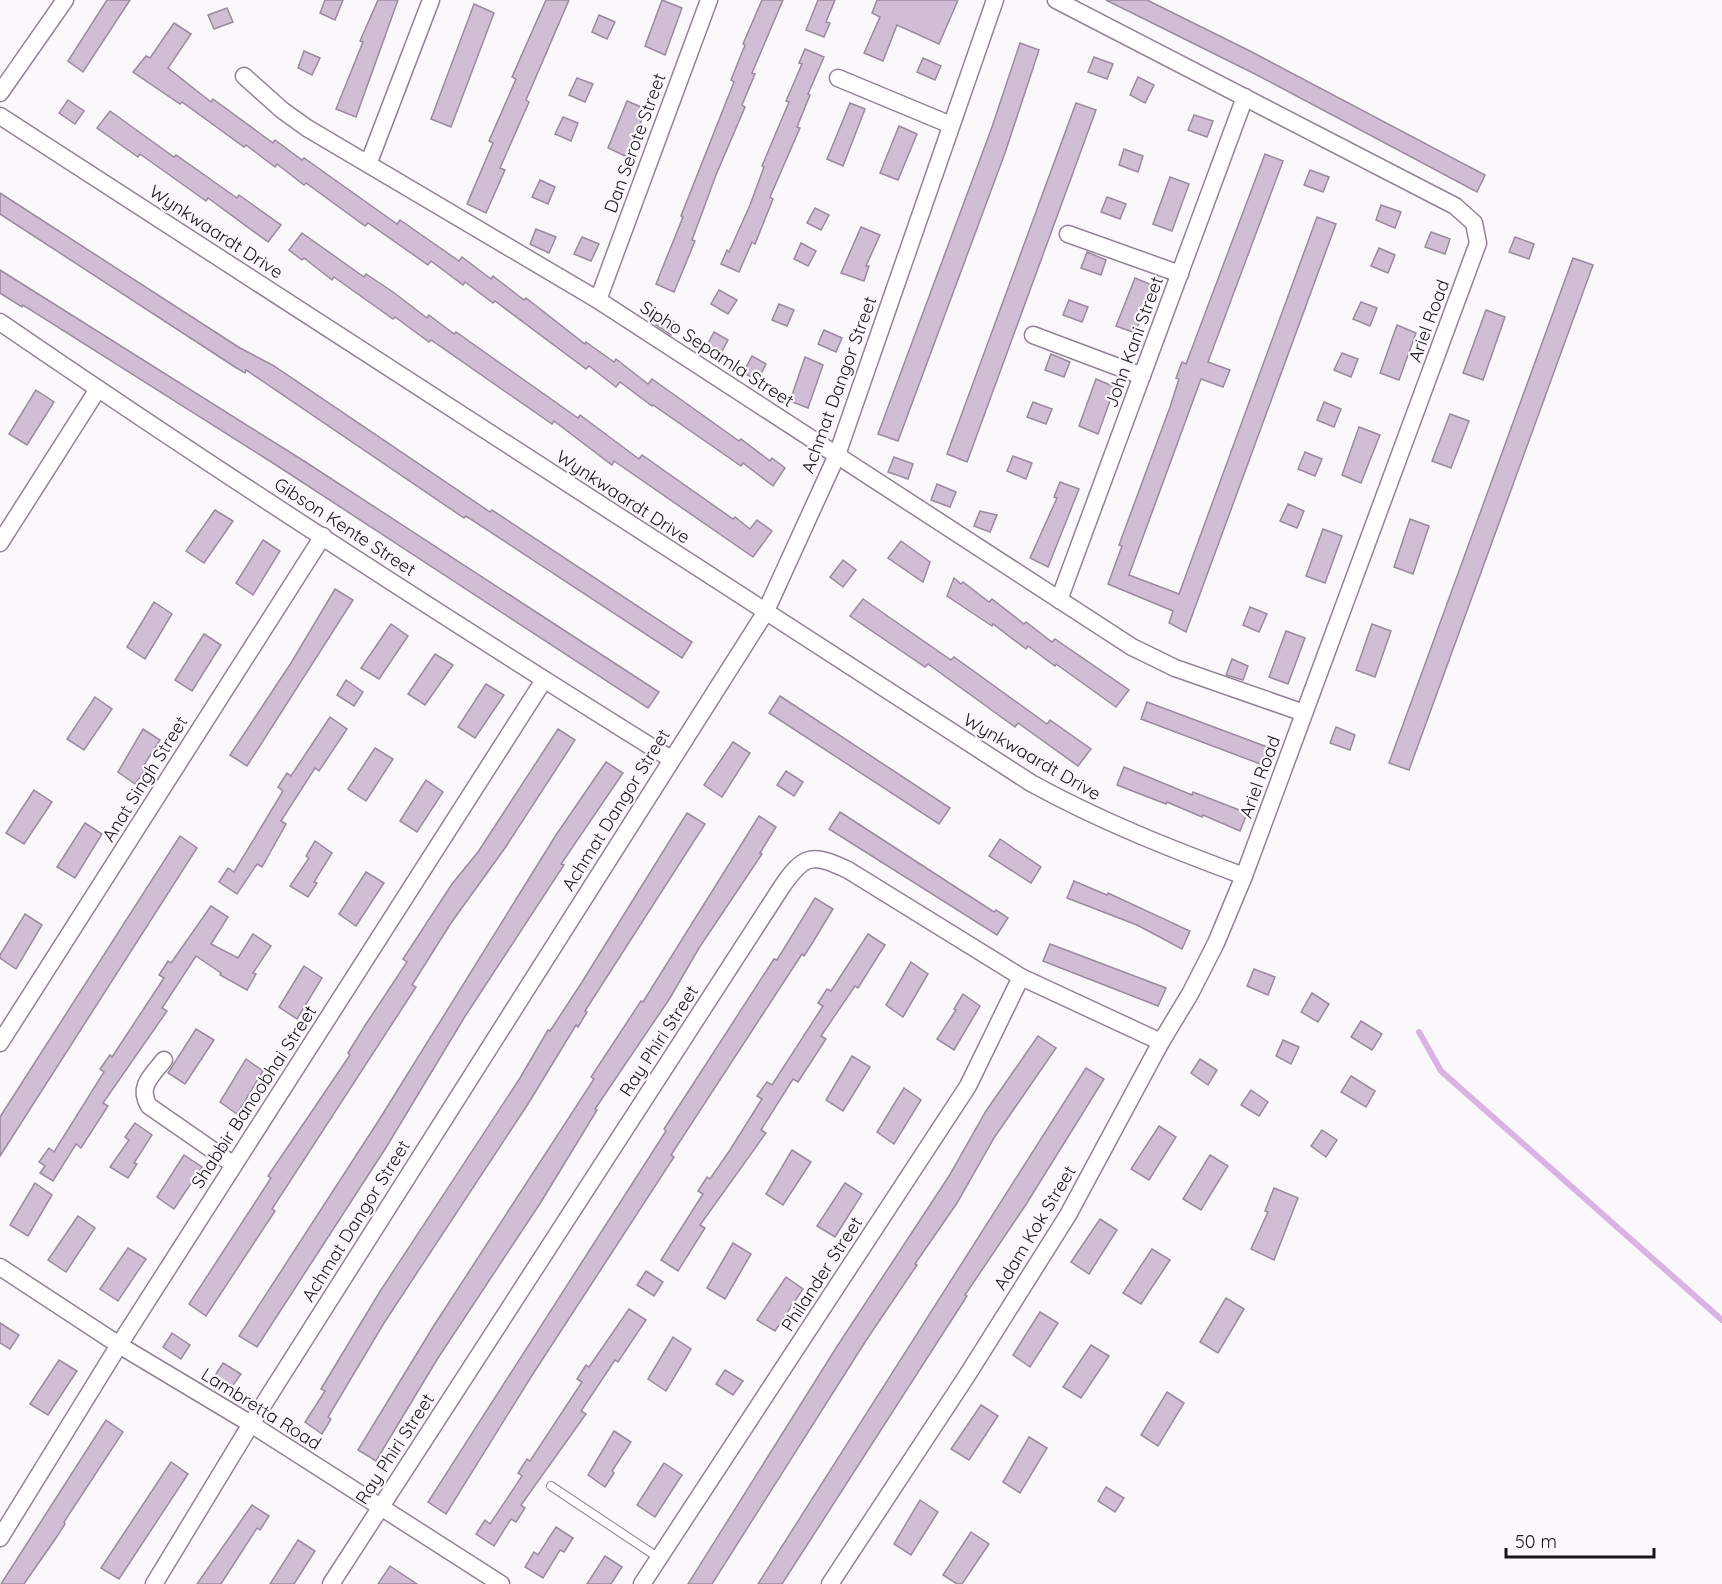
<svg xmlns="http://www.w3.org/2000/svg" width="1722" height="1584" font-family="Quicksand,sans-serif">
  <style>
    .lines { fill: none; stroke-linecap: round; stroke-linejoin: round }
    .stream { stroke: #dab2e4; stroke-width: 6 }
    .building { fill: #d0bed5; stroke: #9b8a9f; stroke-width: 1.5 }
    .service-casing { stroke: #938297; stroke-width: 10 }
    .minor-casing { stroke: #938297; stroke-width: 19 }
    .service { stroke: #fff; stroke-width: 8 }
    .minor { stroke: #fff; stroke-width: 16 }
    .labels { text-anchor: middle; stroke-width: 4.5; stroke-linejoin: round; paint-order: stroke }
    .street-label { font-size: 18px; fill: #1a131c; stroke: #fbf8fc }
  </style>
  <rect width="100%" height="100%" fill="#fbf8fc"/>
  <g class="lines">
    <polyline class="stream" points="1419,1032 1441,1071 1722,1320"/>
  </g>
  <g class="building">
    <polygon points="107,0 130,0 83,72 68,61"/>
    <polygon points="325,0 343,0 335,20 320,13"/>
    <polygon points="378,0 398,0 356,117 336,109 363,42 360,41"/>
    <polygon points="546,0 569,0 526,100 529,102 500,168 505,170 486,213 467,204 493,143 489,141 516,79 512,77"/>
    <polygon points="662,0 682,8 665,55 645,46"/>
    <polygon points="762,0 783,0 752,73 755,74 742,105 745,107 716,175 692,240 695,241 674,292 656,284 683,217 681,216 734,82 731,80 745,45 743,44"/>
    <polygon points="818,0 835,0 826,22 830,23 824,37 806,30"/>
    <polygon points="877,0 958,0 939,44 897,25 883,61 864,53 880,17 872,13"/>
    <polygon points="1106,0 1147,0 1250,51 1485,175 1477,192 1257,75"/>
    <polygon points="474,4 494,13 451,127 431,119"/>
    <polygon points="227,8 233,22 214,29 208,15"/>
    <polygon points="599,15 615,22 607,39 592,32"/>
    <polygon points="174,23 191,34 168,68 211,102 213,99 273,143 275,140 302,160 304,158 397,224 400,220 459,261 462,257 491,279 493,276 524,300 526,298 585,344 586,342 614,362 616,359 648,384 652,379 739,441 741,439 770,461 772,458 785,468 773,486 743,463 741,466 653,405 652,406 620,382 616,387 589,366 586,369 495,301 493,303 465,282 463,285 431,261 428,265 368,223 365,226 306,183 304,185 277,164 275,167 246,145 244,147 182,102 180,104 133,72 146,56 150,58"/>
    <polygon points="1020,43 1039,50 1005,153 898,441 878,434 992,127"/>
    <polygon points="805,49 824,57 808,94 810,95 797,127 800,128 770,197 773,199 755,244 752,242 739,272 721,264 727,250 729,252 750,205 764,167 762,166 789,102 786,101 802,64 799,63"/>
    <polygon points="304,51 320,58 312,75 298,68"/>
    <polygon points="1094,57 1113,64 1107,79 1088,72"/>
    <polygon points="923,58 941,66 935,80 917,72"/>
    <polygon points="1138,77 1154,85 1145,103 1130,95"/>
    <polygon points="577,78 593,84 585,102 569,95"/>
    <polygon points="68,100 84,111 75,124 59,113"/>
    <polygon points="627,101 646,109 627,157 608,148"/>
    <polygon points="850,103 865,109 843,166 827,159"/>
    <polygon points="1076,103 1096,110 967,462 947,454"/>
    <polygon points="110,111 174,157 176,155 237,198 239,195 281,225 268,242 208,198 206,201 140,154 138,157 97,128"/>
    <polygon points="1194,115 1213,121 1207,137 1188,130"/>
    <polygon points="563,117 578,123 571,141 555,134"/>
    <polygon points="899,126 917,134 898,180 880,173"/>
    <polygon points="1124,149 1143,156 1138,172 1119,165"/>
    <polygon points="1265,154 1283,161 1208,362 1230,370 1223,387 1201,379 1129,575 1179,594 1317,217 1336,224 1186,632 1169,623 1173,611 1108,584 1122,546 1119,545 1170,407 1179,379 1176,378 1182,362 1186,364"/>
    <polygon points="1310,170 1329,177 1323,192 1304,185"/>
    <polygon points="1170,177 1189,184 1172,231 1153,224"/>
    <polygon points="540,180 555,187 548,204 532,197"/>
    <polygon points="0,193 240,348 274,366 490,512 492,510 692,642 682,658 466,516 464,518 246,370 245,373 235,367 0,214"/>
    <polygon points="1107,197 1126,204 1120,219 1101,212"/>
    <polygon points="1381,205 1401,212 1395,228 1376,220"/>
    <polygon points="815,208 829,215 821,230 807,223"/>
    <polygon points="861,227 880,235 866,266 869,266 864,281 841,273"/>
    <polygon points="536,229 556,237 549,253 530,244"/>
    <polygon points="1431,232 1450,239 1445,254 1425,247"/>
    <polygon points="302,233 364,277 366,274 393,292 427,318 429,315 454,334 456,332 578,418 580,415 639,459 642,455 733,519 735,517 750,529 757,520 772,531 753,557 614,461 612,465 554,421 552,424 431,340 429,342 395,317 393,319 334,277 332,280 304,258 302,260 289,250"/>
    <polygon points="582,237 599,244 591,261 574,254"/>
    <polygon points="1515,237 1534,244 1529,259 1509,252"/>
    <polygon points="801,243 816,251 808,266 794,259"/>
    <polygon points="1379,248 1395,255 1388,273 1371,266"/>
    <polygon points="1087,252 1106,260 1101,275 1081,268"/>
    <polygon points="1573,258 1593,265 1409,770 1389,763"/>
    <polygon points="0,270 304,461 659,692 648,708 276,465 23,305 22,307 0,293"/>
    <polygon points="1135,278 1154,286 1135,333 1116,326"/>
    <polygon points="719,290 737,300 728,314 711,304"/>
    <polygon points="1069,300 1088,307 1082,322 1063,315"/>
    <polygon points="1361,302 1377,308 1370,326 1353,319"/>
    <polygon points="779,304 794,310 787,326 772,320"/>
    <polygon points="1486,310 1505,317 1483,380 1463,373"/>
    <polygon points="662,314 678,324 671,335 656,325"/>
    <polygon points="1397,325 1416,333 1399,380 1380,373"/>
    <polygon points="824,330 842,338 836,352 818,344"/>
    <polygon points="714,332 728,340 720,355 706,347"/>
    <polygon points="1342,353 1358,359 1351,377 1334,370"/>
    <polygon points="1051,354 1070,362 1064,377 1045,370"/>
    <polygon points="752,356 766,364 758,380 743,373"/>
    <polygon points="805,357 823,365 808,408 790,401"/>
    <polygon points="1096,379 1115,387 1098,434 1079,426"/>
    <polygon points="36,390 54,402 27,445 9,434"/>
    <polygon points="1033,402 1052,409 1046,424 1027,417"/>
    <polygon points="1324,402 1341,409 1334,427 1317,420"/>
    <polygon points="1450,414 1469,421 1451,468 1432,461"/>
    <polygon points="1359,427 1380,435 1361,483 1342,475"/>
    <polygon points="1305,452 1322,459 1315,476 1298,469"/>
    <polygon points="1013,456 1032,463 1026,479 1007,471"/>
    <polygon points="894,457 913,464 908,479 888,472"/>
    <polygon points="1060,482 1079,489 1048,567 1030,558 1057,498 1054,497"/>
    <polygon points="937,484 956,492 950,507 931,500"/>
    <polygon points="1288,504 1304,511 1297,528 1280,521"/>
    <polygon points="215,510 233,521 204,563 186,551"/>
    <polygon points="980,511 997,515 990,532 974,526"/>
    <polygon points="1410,519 1429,526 1413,574 1394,567"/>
    <polygon points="1323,529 1342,536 1325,583 1306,576"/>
    <polygon points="263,540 280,551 253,595 236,583"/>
    <polygon points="901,541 930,562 923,582 888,558"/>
    <polygon points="843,560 856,570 843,587 830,577"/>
    <polygon points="954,578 961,584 963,582 989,602 992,599 1024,624 1026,622 1052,642 1055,639 1129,690 1116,707 1056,664 1055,666 1028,646 1026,649 993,624 992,626 947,596"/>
    <polygon points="335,589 353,600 247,766 230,755 291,663"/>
    <polygon points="863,599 951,660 954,657 1047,724 1050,720 1091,749 1078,766 1018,723 1015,727 928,664 925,667 850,616"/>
    <polygon points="154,602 172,614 145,659 127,647"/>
    <polygon points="1250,607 1267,614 1259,632 1243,625"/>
    <polygon points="391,624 408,636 379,679 361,668"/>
    <polygon points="1372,624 1391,631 1375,677 1356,670"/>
    <polygon points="1286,631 1305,638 1288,684 1269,677"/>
    <polygon points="204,634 221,645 192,691 175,680"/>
    <polygon points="435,654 453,665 425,705 408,694"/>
    <polygon points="1232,659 1248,666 1243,680 1226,675"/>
    <polygon points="346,680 363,692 354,706 337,695"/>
    <polygon points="486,684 504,695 475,738 458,727"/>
    <polygon points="780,696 950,808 939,824 769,713"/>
    <polygon points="95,697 112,709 84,750 67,739"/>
    <polygon points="1147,702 1270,748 1263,765 1141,719"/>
    <polygon points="330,717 347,729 319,771 315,768 281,821 286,824 262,867 257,864 237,894 219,882 228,868 234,872 283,791 278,787 287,773 291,776"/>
    <polygon points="1336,727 1355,735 1350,750 1330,743"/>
    <polygon points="143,729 160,740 142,768 145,770 135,784 118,772"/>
    <polygon points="558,729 575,740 505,848 451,923 412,985 416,987 272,1209 275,1211 206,1316 189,1304 271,1178 268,1176 350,1055 348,1053 366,1024 407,962 403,959 452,884 478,852"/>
    <polygon points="733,742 750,753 722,797 704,785"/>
    <polygon points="375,748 393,759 366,801 348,789"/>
    <polygon points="606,762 623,773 561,864 564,865 464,1018 387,1146 257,1347 239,1336 379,1120 556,835"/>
    <polygon points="1124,767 1192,795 1193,792 1247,813 1240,831 1203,815 1202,817 1167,802 1166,804 1117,785"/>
    <polygon points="786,771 803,782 794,796 777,785"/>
    <polygon points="426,780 443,792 417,832 400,821"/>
    <polygon points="34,790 52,802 24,844 6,833"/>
    <polygon points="840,812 994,912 996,910 1008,918 997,935 829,829"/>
    <polygon points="687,813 705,824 585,1011 587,1012 578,1027 576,1025 528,1104 384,1323 328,1417 331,1419 322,1434 305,1422 325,1391 321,1389 379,1293 520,1078 548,1030 550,1031 582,982"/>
    <polygon points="759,816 776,827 760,853 762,854 699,948 670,998 595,1109 597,1110 541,1202 438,1358 376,1461 358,1450 433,1327 594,1079 591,1077 641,1001 643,1002"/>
    <polygon points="85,823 102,834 75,878 57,867"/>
    <polygon points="180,836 197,848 0,1156 0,1117"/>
    <polygon points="1000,839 1041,867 1031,883 989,856"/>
    <polygon points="315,841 332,853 314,882 317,883 308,897 290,886 309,858 306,856"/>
    <polygon points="366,872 384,883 356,926 339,914"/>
    <polygon points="1074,881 1107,895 1108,893 1190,931 1182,949 1137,925 1067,898"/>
    <polygon points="815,898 833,909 813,942 804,956 802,954 671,1155 674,1157 531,1377 446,1514 428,1502 666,1131 664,1129 774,959 777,960"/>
    <polygon points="211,906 228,917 211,944 238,958 253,934 271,946 253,973 256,974 247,990 220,975 221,973 196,956 162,1008 167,1011 103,1103 108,1106 81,1148 76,1144 53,1181 40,1173 45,1166 39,1162 49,1148 54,1152 104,1072 100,1069 110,1055 112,1057 164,978 159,975 168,961 171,963"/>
    <polygon points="25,914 42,925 16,969 0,958 0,955"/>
    <polygon points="868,934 885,945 858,988 855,986 821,1036 826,1039 798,1082 793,1079 761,1130 766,1133 700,1225 705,1228 678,1271 661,1260 703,1194 698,1191 707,1177 710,1179 730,1150 762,1099 757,1096 767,1082 772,1085 823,1006 818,1003 827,989 831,991"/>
    <polygon points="1050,944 1166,988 1158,1006 1043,961"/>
    <polygon points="911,962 928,974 903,1017 886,1005"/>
    <polygon points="304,966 322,978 297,1019 279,1007"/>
    <polygon points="1254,969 1275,977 1268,995 1247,986"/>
    <polygon points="1312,993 1329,1004 1318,1022 1301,1012"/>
    <polygon points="963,994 980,1006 954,1050 937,1039 956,1010 954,1009"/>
    <polygon points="1361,1021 1382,1034 1372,1050 1351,1037"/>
    <polygon points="196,1029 214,1040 185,1084 168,1073"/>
    <polygon points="1038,1036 1056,1048 994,1138 957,1203 915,1264 917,1265 867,1339 712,1584 688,1584 836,1348 949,1176 986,1111"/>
    <polygon points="1283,1040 1299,1047 1291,1064 1276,1056"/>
    <polygon points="852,1056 870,1067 843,1111 826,1100"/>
    <polygon points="246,1059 263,1071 237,1114 220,1102"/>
    <polygon points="1200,1059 1217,1070 1208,1085 1191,1073"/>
    <polygon points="1086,1068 1104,1079 1025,1206 965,1295 967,1296 782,1584 758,1584"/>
    <polygon points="1351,1076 1375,1091 1366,1107 1341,1092"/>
    <polygon points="904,1088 921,1100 894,1144 877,1132"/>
    <polygon points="1251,1090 1268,1102 1259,1116 1241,1105"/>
    <polygon points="135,1123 152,1135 134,1163 137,1164 128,1178 110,1167 129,1140 125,1137"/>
    <polygon points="1159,1126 1176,1137 1149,1180 1131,1169"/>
    <polygon points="1322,1130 1337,1140 1326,1157 1311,1146"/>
    <polygon points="792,1150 811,1162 783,1205 766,1194"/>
    <polygon points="184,1155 202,1167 174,1209 157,1197"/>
    <polygon points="1210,1155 1228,1166 1201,1210 1183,1199"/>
    <polygon points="35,1183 52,1195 28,1236 10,1225"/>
    <polygon points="845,1183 862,1194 835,1237 817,1226"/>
    <polygon points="1274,1188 1298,1198 1274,1260 1251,1249 1268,1212 1265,1211"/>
    <polygon points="78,1216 95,1228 66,1272 48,1260"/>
    <polygon points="1100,1219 1117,1230 1089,1274 1071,1262"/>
    <polygon points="733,1243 751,1254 725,1299 707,1288"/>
    <polygon points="128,1248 146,1259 118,1301 100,1289"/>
    <polygon points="1152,1249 1170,1260 1141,1304 1123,1293"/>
    <polygon points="646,1271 663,1282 654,1296 637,1285"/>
    <polygon points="786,1277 803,1289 775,1331 757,1320"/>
    <polygon points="1226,1298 1244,1309 1218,1353 1200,1342"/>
    <polygon points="629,1309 646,1320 618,1362 615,1360 581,1411 586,1414 521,1505 525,1508 516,1522 511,1519 494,1546 476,1534 485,1520 490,1524 522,1476 518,1473 527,1459 530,1461 582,1382 577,1379 586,1365 589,1367"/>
    <polygon points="1040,1312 1058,1323 1030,1367 1013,1355"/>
    <polygon points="0,1323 19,1335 10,1349 0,1343"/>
    <polygon points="172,1333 190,1345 181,1359 163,1347"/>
    <polygon points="673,1337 691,1349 666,1391 648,1379"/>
    <polygon points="1091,1345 1109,1356 1081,1398 1063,1387"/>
    <polygon points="59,1360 77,1371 48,1415 30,1404"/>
    <polygon points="223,1363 241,1374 231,1388 214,1377"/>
    <polygon points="725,1370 743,1381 733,1395 716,1384"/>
    <polygon points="1167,1392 1184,1403 1158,1446 1141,1435"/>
    <polygon points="981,1405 998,1416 969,1460 951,1449"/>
    <polygon points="106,1420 123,1432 64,1522 65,1524 56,1538 24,1584 1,1584"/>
    <polygon points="614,1431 631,1442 612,1471 614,1473 605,1487 588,1475"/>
    <polygon points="1029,1437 1047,1448 1020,1493 1003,1482"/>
    <polygon points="171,1462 188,1474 119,1579 101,1568"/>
    <polygon points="664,1463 682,1475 655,1517 637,1505"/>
    <polygon points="1106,1487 1124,1498 1115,1512 1098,1501"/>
    <polygon points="920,1500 938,1512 911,1555 894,1544"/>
    <polygon points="252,1505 269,1516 260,1530 257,1528 221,1584 197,1584"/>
    <polygon points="556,1527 573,1538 564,1552 560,1550 543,1578 525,1567 534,1552 538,1555"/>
    <polygon points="971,1532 989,1544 962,1584 957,1584 943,1575"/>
    <polygon points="298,1540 315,1551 294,1584 270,1584"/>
    <polygon points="605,1556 622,1567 611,1584 587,1584"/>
    <polygon points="390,1566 417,1584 378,1584"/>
  </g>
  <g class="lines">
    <defs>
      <polyline id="service" points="551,1486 659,1558"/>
      <g id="minor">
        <polyline points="244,76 282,110 307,128 598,300 1132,647 1175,668 1304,713"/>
        <polyline points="838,78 951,125"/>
        <polyline points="0,93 65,0"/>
        <path d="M0,116L1031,783C1100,821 1171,849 1244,876"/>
        <polyline points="369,162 431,0"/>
        <polyline points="1068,234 1180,274"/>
        <polyline points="598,300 709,0"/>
        <path d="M0,322C220,473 445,618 671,759"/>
        <polyline points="1033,335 1142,376"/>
        <polyline points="0,543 98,389"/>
        <polyline points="1059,600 1245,97"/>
        <polyline points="0,1043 323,536"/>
        <path d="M164,1060C152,1075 137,1087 149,1106L234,1165"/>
        <polyline points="0,1267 119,1345 251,1424 501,1584"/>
        <polyline points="0,1538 119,1345 544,680"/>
        <polyline points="154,1584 251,1424 765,613 837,455 995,0"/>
        <path d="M331,1584L781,888C804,854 812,853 848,870L1021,977L1161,1042"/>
        <polyline points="642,1584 968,1086 1021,977"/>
        <polyline points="830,1584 968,1374 1068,1215 1161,1042 1190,994 1216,943 1244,876 1478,243 1474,223 1455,206 1056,0"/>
      </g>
    </defs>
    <use href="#service" class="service-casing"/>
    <use href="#minor" class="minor-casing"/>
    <use href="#service" class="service"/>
    <use href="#minor" class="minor"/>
  </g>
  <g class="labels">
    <g class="street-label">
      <text transform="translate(635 143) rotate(-70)" y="6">Dan Serote Street</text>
      <text transform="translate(216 232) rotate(33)" y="6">Wynkwaardt Drive</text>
      <text transform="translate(1429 321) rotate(-70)" y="6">Ariel Road</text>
      <text transform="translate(1134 342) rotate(-70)" y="6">John Kani Street</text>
      <text transform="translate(717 354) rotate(33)" y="6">Sipho Sepamla Street</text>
      <text transform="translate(839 385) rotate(-70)" y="6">Achmat Dangor Street</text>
      <text transform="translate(623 497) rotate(33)" y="6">Wynkwaardt Drive</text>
      <text transform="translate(345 527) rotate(33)" y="6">Gibson Kente Street</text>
      <text transform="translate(1032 757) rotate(30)" y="6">Wynkwaardt Drive</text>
      <text transform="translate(1260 777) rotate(-70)" y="6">Ariel Road</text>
      <text transform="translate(145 779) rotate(-58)" y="6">Anat Singh Street</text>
      <text transform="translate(616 810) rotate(-58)" y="6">Achmat Dangor Street</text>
      <text transform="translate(659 1041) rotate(-57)" y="6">Ray Phiri Street</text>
      <text transform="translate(254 1097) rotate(-57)" y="6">Shabbir Banoobhai Street</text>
      <text transform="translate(356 1221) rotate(-58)" y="6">Achmat Dangor Street</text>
      <text transform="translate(1035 1228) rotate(-59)" y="6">Adam Kok Street</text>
      <text transform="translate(822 1274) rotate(-57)" y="6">Philander Street</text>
      <text transform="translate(261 1409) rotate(32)" y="6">Lambretta Road</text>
      <text transform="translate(395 1449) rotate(-57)" y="6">Ray Phiri Street</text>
    </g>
  </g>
  <path d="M1506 1548v9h148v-9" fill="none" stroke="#1a131c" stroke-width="3"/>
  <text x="1515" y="1548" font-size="18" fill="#1a131c" stroke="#fbf8fc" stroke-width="4.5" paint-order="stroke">50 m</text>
</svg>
